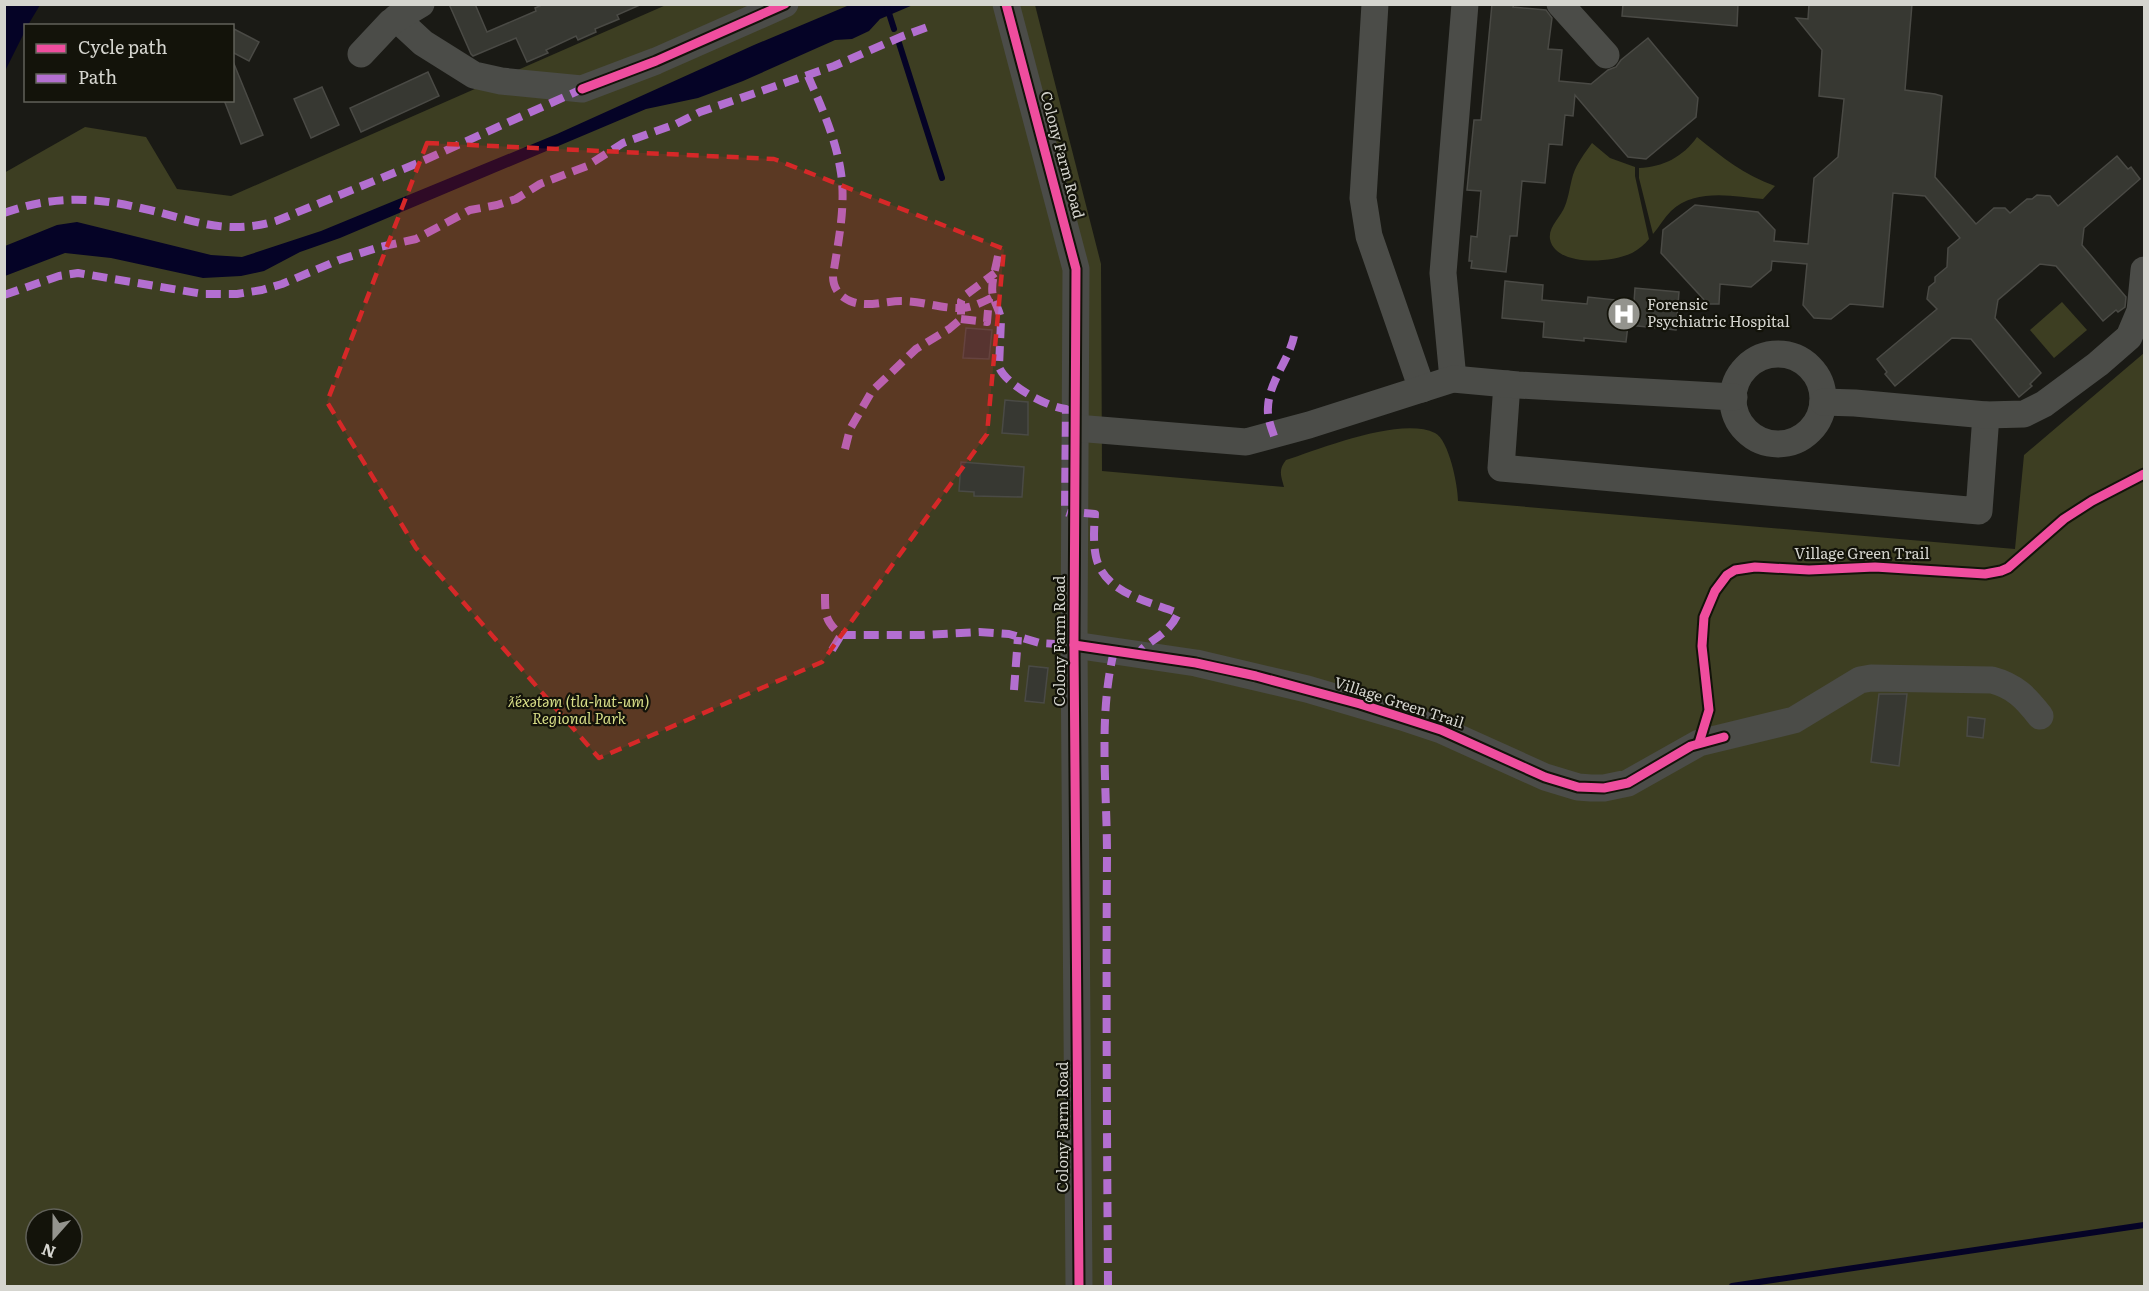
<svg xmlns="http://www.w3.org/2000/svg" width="2149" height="1291" font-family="Literata,serif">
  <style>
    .green { fill: #3d3e22; fill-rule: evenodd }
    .water { fill: #050326 }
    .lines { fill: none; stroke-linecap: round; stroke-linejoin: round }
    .stream { stroke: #050326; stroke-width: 6 }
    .building { fill: #373832; stroke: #4a4a45; stroke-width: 1.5 }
    .minor { stroke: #4b4c48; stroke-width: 27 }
    .quiet { stroke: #b36fd0; stroke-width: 8; stroke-dasharray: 15 8; stroke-linecap: butt }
    .cycleway-casing { stroke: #13130a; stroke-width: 13 }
    .cycleway { stroke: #ef4d9e; stroke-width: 9 }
    .marked { fill: #d62828; fill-opacity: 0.2; stroke: #d62828; stroke-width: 4.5; stroke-dasharray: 12 8; stroke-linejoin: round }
    .labels { text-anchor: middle; stroke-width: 4.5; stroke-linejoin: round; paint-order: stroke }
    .street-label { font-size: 15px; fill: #d5d5cf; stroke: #13130a }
    .poi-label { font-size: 15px; fill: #d5d5cf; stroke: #13130a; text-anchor: start }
    .park-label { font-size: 15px; font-style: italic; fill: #d7dd87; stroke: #13130a }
  </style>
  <rect width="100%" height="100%" fill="#1a1a15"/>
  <g class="green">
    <path d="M666,5H1035L1101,264L1102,471L1284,487C1281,476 1278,470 1286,460C1320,449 1401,416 1435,433C1449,440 1458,486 1458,501L2015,549L2024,455L2144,353V1286H5L4,173L85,127L146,137L177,189L231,196ZM36,1219H72V1255H36Z"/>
    <path d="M1697,137C1722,157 1744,175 1775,186L1763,199C1733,196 1695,188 1671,211C1664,218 1659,227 1653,234L1639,178V168C1663,167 1683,157 1697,137Z"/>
    <path d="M1592,143L1610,158L1635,167V176L1649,239C1644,245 1639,249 1632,253C1612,263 1555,267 1550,239C1548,227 1561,217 1565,206C1569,196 1570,185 1573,175C1577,163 1585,153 1592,143Z"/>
    <polygon points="2062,302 2087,330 2054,358 2030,330"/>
  </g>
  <g class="water">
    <polygon points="5,4 40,5 28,25 26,26 25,31 5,71"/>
    <polygon points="858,4 913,5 880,19 869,31 852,39 835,40 743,81 698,98 646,109 340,238 300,252 264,271 241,276 203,278 111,258 65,253 5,276 5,246 57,225 77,222 211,255 242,257 321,231 557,134 754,45 847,6"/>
  </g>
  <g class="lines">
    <g class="stream">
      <polyline points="887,7 894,29"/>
      <polyline points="899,43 942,178"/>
      <polyline points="1732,1286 2144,1225"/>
    </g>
  </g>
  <g class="building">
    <polygon points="449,4 475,4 487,32 536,11 535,8 544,4 642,4 617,15 619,19 595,29 596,32 578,40 576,36 546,50 548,53 527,62 516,38 473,56 471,54"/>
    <polygon points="1492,4 1514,4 1513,7 1546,10 1552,18 1548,49 1562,50 1559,81 1591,84 1608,70 1616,67 1621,60 1648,38 1698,98 1696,117 1646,159 1628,157 1575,95 1573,116 1565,115 1562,145 1549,144 1545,183 1522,181 1517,236 1510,236 1506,272 1471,268 1472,261 1469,261 1471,236 1477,237 1481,191 1467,190 1474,120 1481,120"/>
    <polygon points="1623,4 1738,4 1737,26 1622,16"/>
    <polygon points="1809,4 1912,4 1905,90 1935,94 1942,96 1935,177 1976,224 1994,208 2005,208 2010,213 2027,199 2032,199 2037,195 2050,196 2058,206 2117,156 2128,169 2131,167 2140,179 2084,228 2082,245 2126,297 2125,307 2118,312 2116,310 2103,321 2056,266 2040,264 1998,300 1995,318 2041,373 2030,384 2032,386 2019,397 1971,339 1952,338 1895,386 1885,374 1887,372 1877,359 1937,309 1927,299 1929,287 1935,282 1935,277 1947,267 1948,248 1960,238 1925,196 1893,193 1883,307 1850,304 1831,319 1814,318 1803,305 1807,264 1772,261 1771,270 1751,287 1720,284 1719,304 1708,304 1661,253 1663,230 1695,205 1758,212 1775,230 1774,241 1808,244 1814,178 1838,157 1844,99 1819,96 1822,50 1796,18 1808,19"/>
    <polygon points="232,28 259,42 249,61 232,52"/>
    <polygon points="232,59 263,135 241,144 224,100 232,100"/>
    <polygon points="428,72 439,96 361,132 350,108"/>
    <polygon points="322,87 339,125 311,138 294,99"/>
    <polygon points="1505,281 1543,285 1542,300 1587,304 1588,297 1634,302 1635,288 1679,292 1676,330 1628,325 1626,342 1584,338 1584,341 1543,337 1544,322 1502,318"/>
    <polygon points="966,328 992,330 989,359 963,358"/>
    <polygon points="1005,400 1028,402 1028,435 1002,433"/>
    <polygon points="961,462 1024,467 1022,497 974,496 974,492 959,491"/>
    <polygon points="1029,666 1048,668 1044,703 1025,701"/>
    <polygon points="1879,694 1907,694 1899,766 1871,762"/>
    <polygon points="1968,717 1985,719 1983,738 1967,736"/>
  </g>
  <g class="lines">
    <g class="minor">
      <polyline points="1006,4 1076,269 1074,645 1079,1286"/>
      <polyline points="1375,4 1363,198 1369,236 1422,389"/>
      <polyline points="1560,4 1606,55"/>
      <polyline points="396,18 423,43 474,75 501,81 582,89 656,61 785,4"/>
      <polyline points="361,54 391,22 421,4"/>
      <circle cx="1778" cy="399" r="45"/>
      <polyline points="1453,379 1443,273 1465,4"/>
      <polyline points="1507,384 1501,468 1979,511 1986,415"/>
      <polyline points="1823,402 1855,403 1986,415 2024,414 2044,404 2098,364 2129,337 2140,311 2144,270"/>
      <polyline points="1076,428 1246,442 1309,425 1453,379 1518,385 1734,397"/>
      <path d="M1074,645L1196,663L1307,689L1402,717L1441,730L1545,777L1578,787L1591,788H1604L1628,783L1699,743L1794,720L1860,680L1871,678L1992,680C2015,686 2026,698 2040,716"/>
    </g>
    <g class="quiet">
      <path d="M808,76C822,108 836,139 841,173C846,207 838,242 833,276C833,288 839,296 850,301C866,308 885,301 901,301C922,301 942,309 962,308C973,307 983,302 993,297"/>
      <path d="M4,213C54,195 95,197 145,209C194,220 225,236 276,221L418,163L582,89"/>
      <path d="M998,256C996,268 990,284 993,296C995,304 1000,311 1001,320L999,367C1006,385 1047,407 1066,409L1065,512L1068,513"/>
      <polyline points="4,295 59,276 78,273 203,294 237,294 262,290 282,284 339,260 380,247 416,239 470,210 497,205 516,199 540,184 587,166 623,143 676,124 700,112 834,66 903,36 933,25"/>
      <polyline points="961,319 987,322 989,299"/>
      <path d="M1274,436C1271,427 1267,417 1268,407C1269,382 1289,360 1294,336"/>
      <polyline points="845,449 850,429 872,391 916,349 949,329 961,319 961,301 963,297 995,273"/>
      <path d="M1084,513L1095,514C1094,528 1093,543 1096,557C1104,593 1148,601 1178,613C1171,631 1156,637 1142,649L1141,654"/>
      <path d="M825,594C825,615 825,621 841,635H922L979,632L1009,634L1040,643L1074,645"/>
      <polyline points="832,650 841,635"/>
      <polyline points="1014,690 1018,637"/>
      <path d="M1108,1286C1107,1143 1106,999 1107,855C1107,787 1098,717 1114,651"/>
    </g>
    <defs>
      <g id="cycleway">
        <polyline points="1006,4 1076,269 1074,645 1079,1286"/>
        <polyline points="582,89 656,61 785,4"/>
        <polyline points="1074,645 1196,663 1256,676 1360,704 1441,730 1545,777 1578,787 1604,788 1628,783 1691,746 1724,737"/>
        <polyline points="1699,743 1709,710 1702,646 1704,617 1715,591 1727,575 1735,570 1755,567 1809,570 1875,567 1985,574 2001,571 2008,568 2064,519 2092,501 2144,474"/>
      </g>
    </defs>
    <use href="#cycleway" class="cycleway-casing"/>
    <use href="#cycleway" class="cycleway"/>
  </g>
  <path class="marked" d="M427,143L774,159L1004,249L987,434L822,662L599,758L416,548L327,402Z"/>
  <defs>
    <symbol id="hospital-disc" viewBox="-11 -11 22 22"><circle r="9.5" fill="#94948e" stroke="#13130a"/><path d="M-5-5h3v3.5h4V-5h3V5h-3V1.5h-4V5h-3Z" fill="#fff"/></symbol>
  </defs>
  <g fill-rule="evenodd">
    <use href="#hospital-disc" x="1605" y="295" width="38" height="38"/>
  </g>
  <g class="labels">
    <g class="street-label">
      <text transform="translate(1062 155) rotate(75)" y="5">Colony Farm Road</text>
      <text x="1862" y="559">Village Green Trail</text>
      <text transform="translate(1060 641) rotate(-90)" y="5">Colony Farm Road</text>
      <text transform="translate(1399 703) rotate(18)" y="5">Village Green Trail</text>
      <text transform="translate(1063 1127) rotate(-90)" y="5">Colony Farm Road</text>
    </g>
    <g class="poi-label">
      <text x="1647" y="310">Forensic<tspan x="1647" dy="17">Psychiatric Hospital</tspan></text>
    </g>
    <g class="park-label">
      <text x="579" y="707">ƛ̓éxətəm (tla-hut-um)<tspan x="579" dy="17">Regional Park</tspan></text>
    </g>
  </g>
  <rect width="2149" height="1291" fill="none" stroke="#d5d5cf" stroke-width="12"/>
  <rect x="24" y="24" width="210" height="78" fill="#13130a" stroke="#616159" stroke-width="1.5"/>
  <rect x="36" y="44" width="30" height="9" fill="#ef4d9e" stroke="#616159" stroke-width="1.5"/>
  <text x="78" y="54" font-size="18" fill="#d5d5cf">Cycle path</text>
  <rect x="36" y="74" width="30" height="9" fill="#b36fd0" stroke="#616159" stroke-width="1.5"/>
  <text x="78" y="84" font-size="18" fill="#d5d5cf">Path</text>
  <g transform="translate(54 1237) rotate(201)"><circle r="28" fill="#13130a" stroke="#616159" stroke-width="1.5"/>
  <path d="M0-4.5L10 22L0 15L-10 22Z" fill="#94948e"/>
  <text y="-9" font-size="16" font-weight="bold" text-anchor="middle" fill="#d5d5cf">N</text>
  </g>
</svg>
